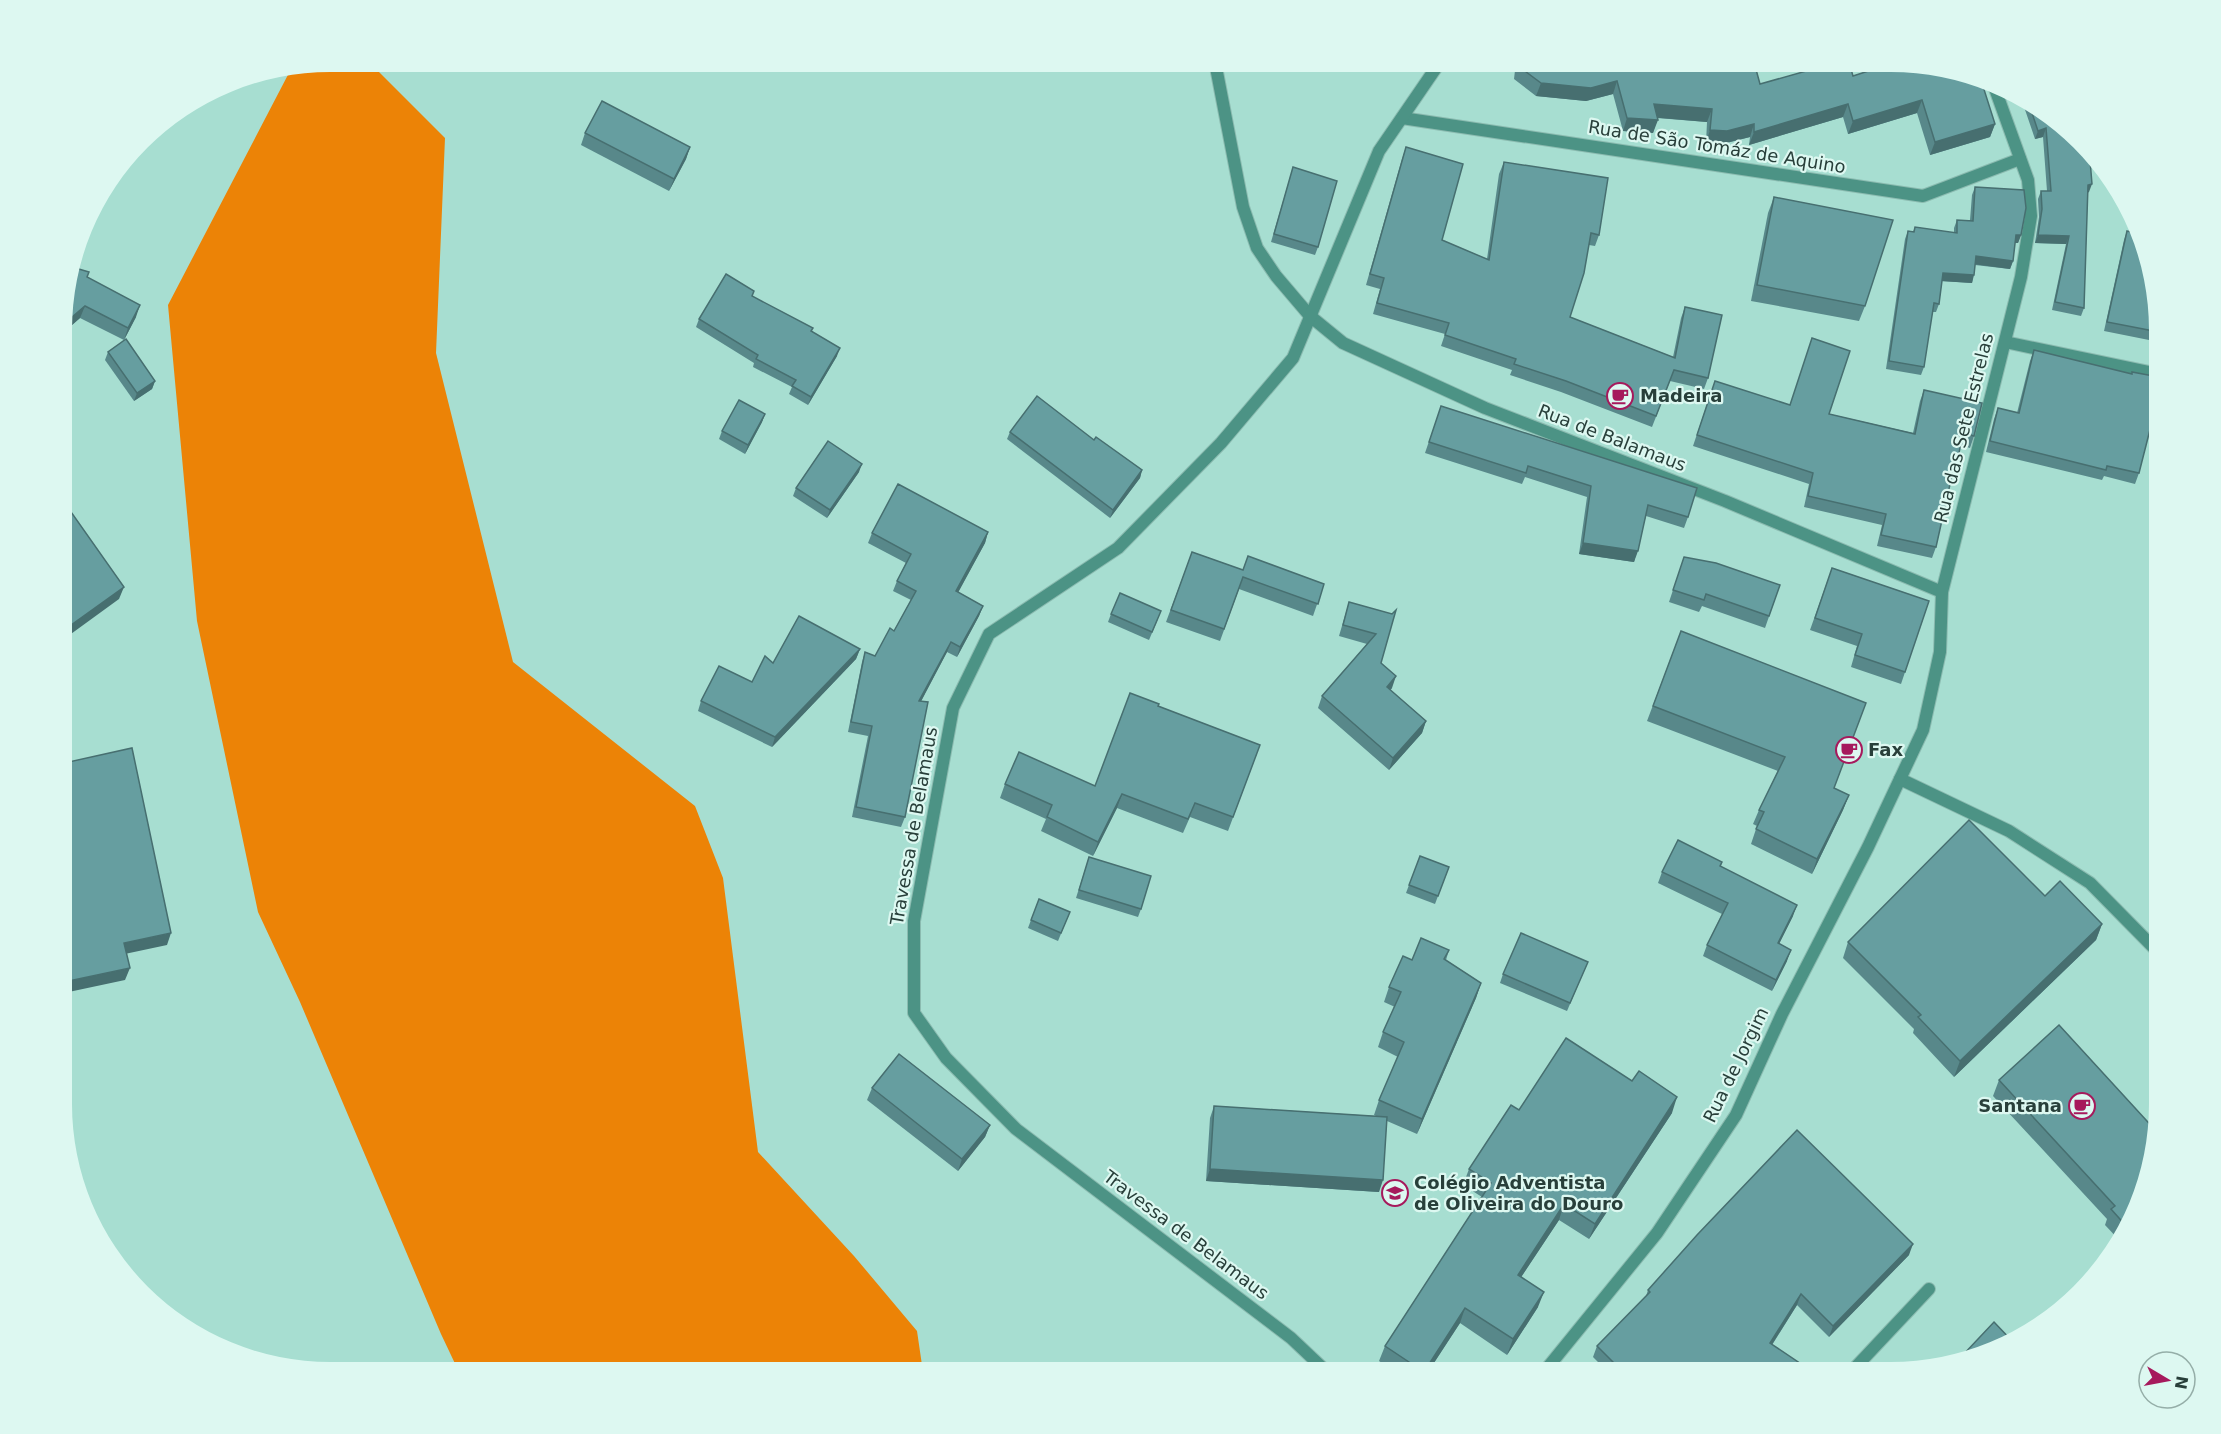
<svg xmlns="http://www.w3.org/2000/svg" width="2221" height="1434" font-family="'DejaVu Sans',sans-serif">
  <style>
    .forest { fill: #ec8306 }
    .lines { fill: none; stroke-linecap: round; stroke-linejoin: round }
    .minor-casing { stroke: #8bbbb0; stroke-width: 14 }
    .minor { stroke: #4c9385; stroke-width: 12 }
    .wall { fill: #58888a }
    .shaded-wall { fill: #476f70 }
    .building { fill: #669ea0; stroke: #476f70; stroke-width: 1.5 }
    .labels { text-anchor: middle; stroke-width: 4.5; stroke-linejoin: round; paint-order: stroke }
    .street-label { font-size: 18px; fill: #283f3a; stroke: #ddf8f1 }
    .poi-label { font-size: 18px; font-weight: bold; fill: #283f3a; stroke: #ddf8f1; text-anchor: start }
  </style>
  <rect width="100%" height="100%" fill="#a7ded1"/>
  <polygon class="forest" points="330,62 369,62 445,138 436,353 513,662 695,806 723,878 758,1152 854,1256 917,1331 923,1372 459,1372 441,1334 300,1002 258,912 197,621 168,305 291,69"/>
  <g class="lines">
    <defs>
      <g id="minor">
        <polyline points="1215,62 1243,207 1257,248 1276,276 1310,316 1343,343 1485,408 1725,501 1942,592"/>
        <polyline points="1402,118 1923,196 2020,159"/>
        <polyline points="2005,342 2159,374"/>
        <polyline points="1900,779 2009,831 2090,883 2159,953"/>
        <polyline points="1327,1372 1291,1338 1016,1129 946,1058 914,1013 914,921 953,708 989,634 1118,548 1221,443 1293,358 1379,151 1440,62"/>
        <polyline points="1544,1372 1657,1233 1736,1115 1782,1014 1868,847 1923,730 1940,652 1942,592 2021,277 2031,216 2028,180 1994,86"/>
        <polyline points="1851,1372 1929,1289"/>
      </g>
    </defs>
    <use href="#minor" class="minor-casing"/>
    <use href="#minor" class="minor"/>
  </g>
  <g class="wall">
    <polygon points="1516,62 1754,62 1760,84 1853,76 1893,63 1892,62 1961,71 1995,124 1990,137 1930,155 1917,113 1848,134 1843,117 1749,145 1750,137 1722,144 1706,143 1707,122 1657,118 1653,133 1623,131 1613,94 1586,101 1536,96 1514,79"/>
    <polygon points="2021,98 2040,107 2089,192 2087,193 2084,308 2081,316 2052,310 2066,244 2035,243 2039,217 2038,199 2041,191 2047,191 2043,137 2035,139"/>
    <polygon points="585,133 690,147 686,159 669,191 581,145"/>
    <polygon points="1406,147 1442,240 1487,259 1499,174 1504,162 1599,235 1595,246 1589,245 1570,317 1673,357 1681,318 1685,307 1708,378 1704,389 1670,381 1652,427 1561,392 1510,375 1512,370 1441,346 1445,334 1373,314 1380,289 1366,285 1402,159"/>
    <polygon points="1293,167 1318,247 1315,255 1271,242"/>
    <polygon points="1975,187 2021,235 2018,243 2015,243 2013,261 2010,269 1975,265 1972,283 1942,281 1939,304 1936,312 1932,312 1924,367 1921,375 1886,369 1905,239 1908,231 1913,232 1915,227 1954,233 1954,228 1957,220 1970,220 1972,195"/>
    <polygon points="1774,197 1865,306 1859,321 1751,301 1768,213"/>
    <polygon points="2127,231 2159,313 2159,342 2104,331 2124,240"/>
    <polygon points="87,277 136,317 124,340 80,318 64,332 64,295"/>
    <polygon points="752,296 812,331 837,356 808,405 789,394 792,387 753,367 754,363 696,327 699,319"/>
    <polygon points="2034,350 2131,374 2159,377 2159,426 2151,425 2139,473 2135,484 2104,476 2102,480 1986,452 1994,419 1998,408 2017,413 2030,361"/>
    <polygon points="108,352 155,381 152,389 134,401 105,360"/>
    <polygon points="1924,390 1974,436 1970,448 1960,445 1957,463 1952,474 1936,547 1932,558 1877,546 1882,525 1804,507 1809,484 1693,446 1711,392 1790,405 1913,433 1920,401"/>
    <polygon points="1441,406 1688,517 1684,528 1646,516 1634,562 1579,554 1587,497 1525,477 1522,484 1425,453"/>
    <polygon points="765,414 762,422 745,454 719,439 722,431"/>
    <polygon points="1010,432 1094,440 1142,470 1140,478 1110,518 1007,439"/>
    <polygon points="859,472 827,518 793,496 796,488"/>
    <polygon points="988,532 985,543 958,592 983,606 979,616 957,657 947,652 921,701 905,817 901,827 852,817 868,736 848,732 862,662 865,652 875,656 894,631 911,600 893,591 897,581 906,563 868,543 872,533"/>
    <polygon points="1192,552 1243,570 1324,584 1313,616 1239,589 1220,641 1166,622"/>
    <polygon points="1684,557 1780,585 1765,628 1702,606 1699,612 1669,602"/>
    <polygon points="1832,568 1929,601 1901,684 1851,667 1857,646 1810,630"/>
    <polygon points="1349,602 1392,614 1381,663 1392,688 1390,690 1426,721 1422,733 1389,770 1318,708 1322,696 1367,644 1339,636"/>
    <polygon points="1111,614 1158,619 1149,640 1108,622"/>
    <polygon points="1681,631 1834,788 1849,795 1843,810 1812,874 1751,844 1757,826 1753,824 1759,810 1778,771 1647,721"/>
    <polygon points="860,649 856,659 772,747 698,711 701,701 752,682"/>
    <polygon points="1158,706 1260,745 1228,831 1190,817 1183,833 1117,808 1093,856 1041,831 1046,819 1000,798 1005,784 1095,786"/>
    <polygon points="1420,856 1449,867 1435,904 1406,893"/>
    <polygon points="1089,857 1141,909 1138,917 1076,898"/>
    <polygon points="1722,862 1721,866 1793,916 1779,944 1787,961 1772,991 1703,956 1707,945 1722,914 1658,883 1662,872"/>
    <polygon points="2045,896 2102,924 2096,940 1954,1077 1913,1033 1914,1029 1843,958 1848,942"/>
    <polygon points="1039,899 1070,912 1058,941 1028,928"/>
    <polygon points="1449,950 1446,960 1481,983 1476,998 1417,1134 1387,1121 1379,1192 1206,1181 1210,1118 1214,1106 1376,1116 1374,1115 1379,1100 1398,1057 1378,1047 1383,1032 1395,1007 1384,1002 1389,987 1412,960"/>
    <polygon points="1588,962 1567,1011 1500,983 1503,974"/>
    <polygon points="1999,1080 2145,1190 2120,1241 2105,1225 2107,1219 1993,1096"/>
    <polygon points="1632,1081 1672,1113 1589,1239 1559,1220 1521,1277 1538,1307 1507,1355 1460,1323 1428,1372 1395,1372 1379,1361 1385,1346 1482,1197 1463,1185 1469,1169 1519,1110"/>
    <polygon points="872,1088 990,1125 985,1137 958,1171 867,1100"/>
    <polygon points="1909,1255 1829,1337 1797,1305 1772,1345 1813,1372 1608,1372 1593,1357 1597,1346 1646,1296 1648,1290"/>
  </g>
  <g class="shaded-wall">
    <polygon points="1617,81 1613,94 1586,101 1536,96 1541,83"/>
    <polygon points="1922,100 1917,113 1848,134 1853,121"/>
    <polygon points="1654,104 1712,109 1707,122 1649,117"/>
    <polygon points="1848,104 1843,117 1749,145 1754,132"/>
    <polygon points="1627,118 1658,120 1653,133 1623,131"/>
    <polygon points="1754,124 1750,137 1722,144 1706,143 1710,130"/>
    <polygon points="1995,124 1990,137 1930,155 1935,142"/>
    <polygon points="2046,128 2043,137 2035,139 2038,131"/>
    <polygon points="690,147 686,159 669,191 674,179"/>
    <polygon points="2092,184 2089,192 2085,193 2088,185"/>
    <polygon points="2016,235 2021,235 2018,243 2013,243"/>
    <polygon points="2038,235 2069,236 2066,244 2035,243"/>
    <polygon points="1976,256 2013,261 2010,269 1973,264"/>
    <polygon points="1943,273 1974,275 1972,283 1940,281"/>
    <polygon points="140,305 136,317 124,340 128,328"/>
    <polygon points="85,306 80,318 64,332 64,324"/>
    <polygon points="840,348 837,356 808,405 811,397"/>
    <polygon points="155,381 152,389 134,401 137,393"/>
    <polygon points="765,414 762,422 745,454 748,445"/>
    <polygon points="862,464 859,472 827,518 830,510"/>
    <polygon points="1142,470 1140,478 1110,518 1113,510"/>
    <polygon points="988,532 985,543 953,602 956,591"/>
    <polygon points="1583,543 1638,551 1634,562 1579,554"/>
    <polygon points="124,587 119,599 64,639 64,630"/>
    <polygon points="983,606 979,616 957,657 960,647"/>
    <polygon points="951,642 947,652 916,711 919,701"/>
    <polygon points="860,649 856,659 772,747 775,737"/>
    <polygon points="1396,676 1392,688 1383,699 1387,687"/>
    <polygon points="1426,721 1422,733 1389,770 1393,758"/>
    <polygon points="1122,794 1117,808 1093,856 1098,842"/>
    <polygon points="1849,795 1843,810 1812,874 1817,859"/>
    <polygon points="1797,905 1793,916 1774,954 1778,943"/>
    <polygon points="2102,924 2096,940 1954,1077 1960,1061"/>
    <polygon points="171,933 167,945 120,955 124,943"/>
    <polygon points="1791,950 1787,961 1772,991 1776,980"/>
    <polygon points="130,968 125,980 64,993 64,982"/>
    <polygon points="1481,983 1476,998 1417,1134 1422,1119"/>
    <polygon points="1677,1097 1672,1113 1589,1239 1595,1224"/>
    <polygon points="990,1125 985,1137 958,1171 962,1159"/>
    <polygon points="1210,1169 1383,1180 1379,1192 1206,1181"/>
    <polygon points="1564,1204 1559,1220 1512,1291 1518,1275"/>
    <polygon points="1913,1244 1909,1255 1829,1337 1833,1326"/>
    <polygon points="1544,1292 1538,1307 1507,1355 1513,1339"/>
    <polygon points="1801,1294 1797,1305 1766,1354 1770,1343"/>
    <polygon points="1465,1308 1460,1323 1428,1372 1424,1372"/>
  </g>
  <g class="building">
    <polygon points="1519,62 1754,62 1760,84 1838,62 1849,62 1853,76 1896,62 1961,71 1981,80 1995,124 1935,142 1922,100 1853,121 1848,104 1754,132 1754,124 1727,131 1710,130 1712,109 1654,104 1658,120 1627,118 1617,81 1591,88 1541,83 1518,66"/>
    <polygon points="602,101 690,147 674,179 585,133"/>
    <polygon points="2028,101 2040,107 2090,160 2092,184 2088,185 2084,308 2055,302 2069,236 2038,235 2042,209 2041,191 2051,191 2046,128 2038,131"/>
    <polygon points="1406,147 1463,164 1442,240 1489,260 1504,162 1608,178 1599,235 1591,233 1584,273 1570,317 1675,358 1685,307 1722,315 1708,378 1674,370 1656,416 1566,381 1514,364 1516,359 1445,335 1449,323 1377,303 1384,278 1370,274"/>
    <polygon points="1293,167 1337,181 1318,247 1274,234"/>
    <polygon points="1975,187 2024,190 2026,208 2021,235 2016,235 2013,261 1976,256 1974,275 1943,273 1939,304 1934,303 1924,367 1889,361 1908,231 1914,232 1915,227 1957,233 1957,220 1973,221"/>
    <polygon points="1774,197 1893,220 1865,306 1757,285"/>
    <polygon points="2127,231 2135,233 2159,313 2159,332 2107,322"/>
    <polygon points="72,267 89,272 87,277 140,305 128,328 85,306 64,324 64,295"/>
    <polygon points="726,274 754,291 752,296 813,328 811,331 840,348 811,397 792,386 796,380 756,359 758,355 699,319"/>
    <polygon points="1812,338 1850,351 1829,414 1915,434 1924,390 1982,403 1974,436 1963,433 1957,463 1955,462 1936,547 1881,535 1886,514 1808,496 1813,473 1697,435 1715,381 1790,405"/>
    <polygon points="126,339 155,381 137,393 108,352"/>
    <polygon points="2034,350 2132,374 2132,372 2159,377 2159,415 2154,414 2139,473 2107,466 2106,470 1990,441 1998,408 2019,413"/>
    <polygon points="1037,396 1094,440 1096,437 1142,470 1113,510 1010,432"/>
    <polygon points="739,400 765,414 748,445 722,431"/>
    <polygon points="1441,406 1697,488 1688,517 1648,505 1638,551 1583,543 1591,486 1528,466 1526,473 1429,442"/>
    <polygon points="828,441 862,464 830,510 796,488"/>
    <polygon points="898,484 988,532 956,591 983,606 960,647 951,642 919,701 928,702 905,817 856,807 872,726 851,722 865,652 875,656 890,628 894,631 916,591 897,581 911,554 872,533"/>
    <polygon points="64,502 124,587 64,630"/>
    <polygon points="1192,552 1243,570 1248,556 1324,584 1318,604 1243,577 1224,629 1171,610"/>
    <polygon points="1684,557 1716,563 1780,585 1769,616 1706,594 1704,600 1673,590"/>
    <polygon points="1832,568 1929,601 1905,672 1855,655 1862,634 1815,618"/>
    <polygon points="1120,593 1161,611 1152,632 1111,614"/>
    <polygon points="1349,602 1392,614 1396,610 1381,663 1396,676 1387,687 1426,721 1393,758 1322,696 1376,634 1343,625"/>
    <polygon points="799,616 860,649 775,737 701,701 719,666 752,682 765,656 773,663"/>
    <polygon points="1681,631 1866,703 1834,788 1849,795 1817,859 1756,829 1764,812 1759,810 1785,757 1653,706"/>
    <polygon points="1130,693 1159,704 1158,706 1260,745 1233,817 1195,803 1188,819 1122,794 1098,842 1047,817 1052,805 1005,784 1019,752 1095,786"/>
    <polygon points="132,748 171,933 124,943 130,968 64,982 64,763"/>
    <polygon points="1969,820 2045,896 2060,881 2102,924 1960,1061 1918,1017 1921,1015 1848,942"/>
    <polygon points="1678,840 1722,862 1720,866 1797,905 1778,943 1791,950 1776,980 1707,945 1728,903 1662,872"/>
    <polygon points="1420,856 1449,867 1438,896 1409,885"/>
    <polygon points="1089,857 1151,876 1141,909 1079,890"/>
    <polygon points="1039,899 1070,912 1061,933 1031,920"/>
    <polygon points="1521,933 1588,962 1570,1003 1503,974"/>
    <polygon points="1421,938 1449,950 1444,959 1481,983 1422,1119 1379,1100 1404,1042 1383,1032 1401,992 1389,987 1403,956 1412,960"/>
    <polygon points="2059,1025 2157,1132 2145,1190 2127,1227 2111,1209 2115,1206 1999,1080"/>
    <polygon points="1566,1038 1632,1081 1639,1071 1677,1097 1595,1224 1564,1204 1518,1275 1544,1292 1513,1339 1465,1308 1424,1372 1385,1346 1491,1183 1469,1169 1511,1105 1519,1110"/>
    <polygon points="899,1054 990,1125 962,1159 872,1088"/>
    <polygon points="1214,1106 1387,1117 1383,1180 1210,1169"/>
    <polygon points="1797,1130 1913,1244 1833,1326 1801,1294 1770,1343 1813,1372 1623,1372 1597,1346 1650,1292 1648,1290 1697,1235"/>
    <polygon points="1994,1322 2012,1341 1962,1356"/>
  </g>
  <defs>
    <symbol id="cafe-ring" viewBox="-11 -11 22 22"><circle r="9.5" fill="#ddf8f1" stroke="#a6195c" stroke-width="1.5"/><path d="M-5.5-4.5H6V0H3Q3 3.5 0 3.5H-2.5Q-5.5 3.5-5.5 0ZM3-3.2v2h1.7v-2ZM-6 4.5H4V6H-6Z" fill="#a6195c"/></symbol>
    <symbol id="school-ring" viewBox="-11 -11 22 22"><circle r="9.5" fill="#ddf8f1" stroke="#a6195c" stroke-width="1.5"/><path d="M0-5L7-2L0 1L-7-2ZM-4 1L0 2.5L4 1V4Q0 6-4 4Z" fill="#a6195c"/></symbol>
  </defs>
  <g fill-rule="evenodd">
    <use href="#cafe-ring" x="1605" y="381" width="30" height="30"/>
    <use href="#cafe-ring" x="1834" y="735" width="30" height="30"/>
    <use href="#cafe-ring" x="2067" y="1091" width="30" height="30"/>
    <use href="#school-ring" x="1380" y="1178" width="30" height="30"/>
  </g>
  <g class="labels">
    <g class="street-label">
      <text transform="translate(1717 147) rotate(9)" y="6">Rua de São Tomáz de Aquino</text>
      <text transform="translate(1964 428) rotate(-76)" y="6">Rua das Sete Estrelas</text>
      <text transform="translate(1612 438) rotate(21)" y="6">Rua de Balamaus</text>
      <text transform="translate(914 826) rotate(-80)" y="6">Travessa de Belamaus</text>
      <text transform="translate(1736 1065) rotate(-64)" y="6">Rua de Jorgim</text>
      <text transform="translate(1186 1235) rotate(37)" y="6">Travessa de Belamaus</text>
    </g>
    <g class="poi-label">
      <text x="1640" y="402">Madeira</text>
      <text x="1868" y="756">Fax</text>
      <text x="2062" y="1112" text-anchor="end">Santana</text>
      <text x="1414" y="1189">Colégio Adventista<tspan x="1414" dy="21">de Oliveira do Douro</tspan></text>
    </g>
  </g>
  <path d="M0 0H2221V1434H0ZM330 72H1891A258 258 0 0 1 2149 330V1104A258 258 0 0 1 1891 1362H330A258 258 0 0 1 72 1104V330A258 258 0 0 1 330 72Z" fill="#ddf8f1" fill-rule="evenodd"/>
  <g transform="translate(2167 1380) rotate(100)"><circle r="28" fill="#ddf8f1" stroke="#95aea8" stroke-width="1.5"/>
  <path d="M0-4.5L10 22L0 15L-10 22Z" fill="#a6195c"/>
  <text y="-9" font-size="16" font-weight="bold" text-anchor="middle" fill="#283f3a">N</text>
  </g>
</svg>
